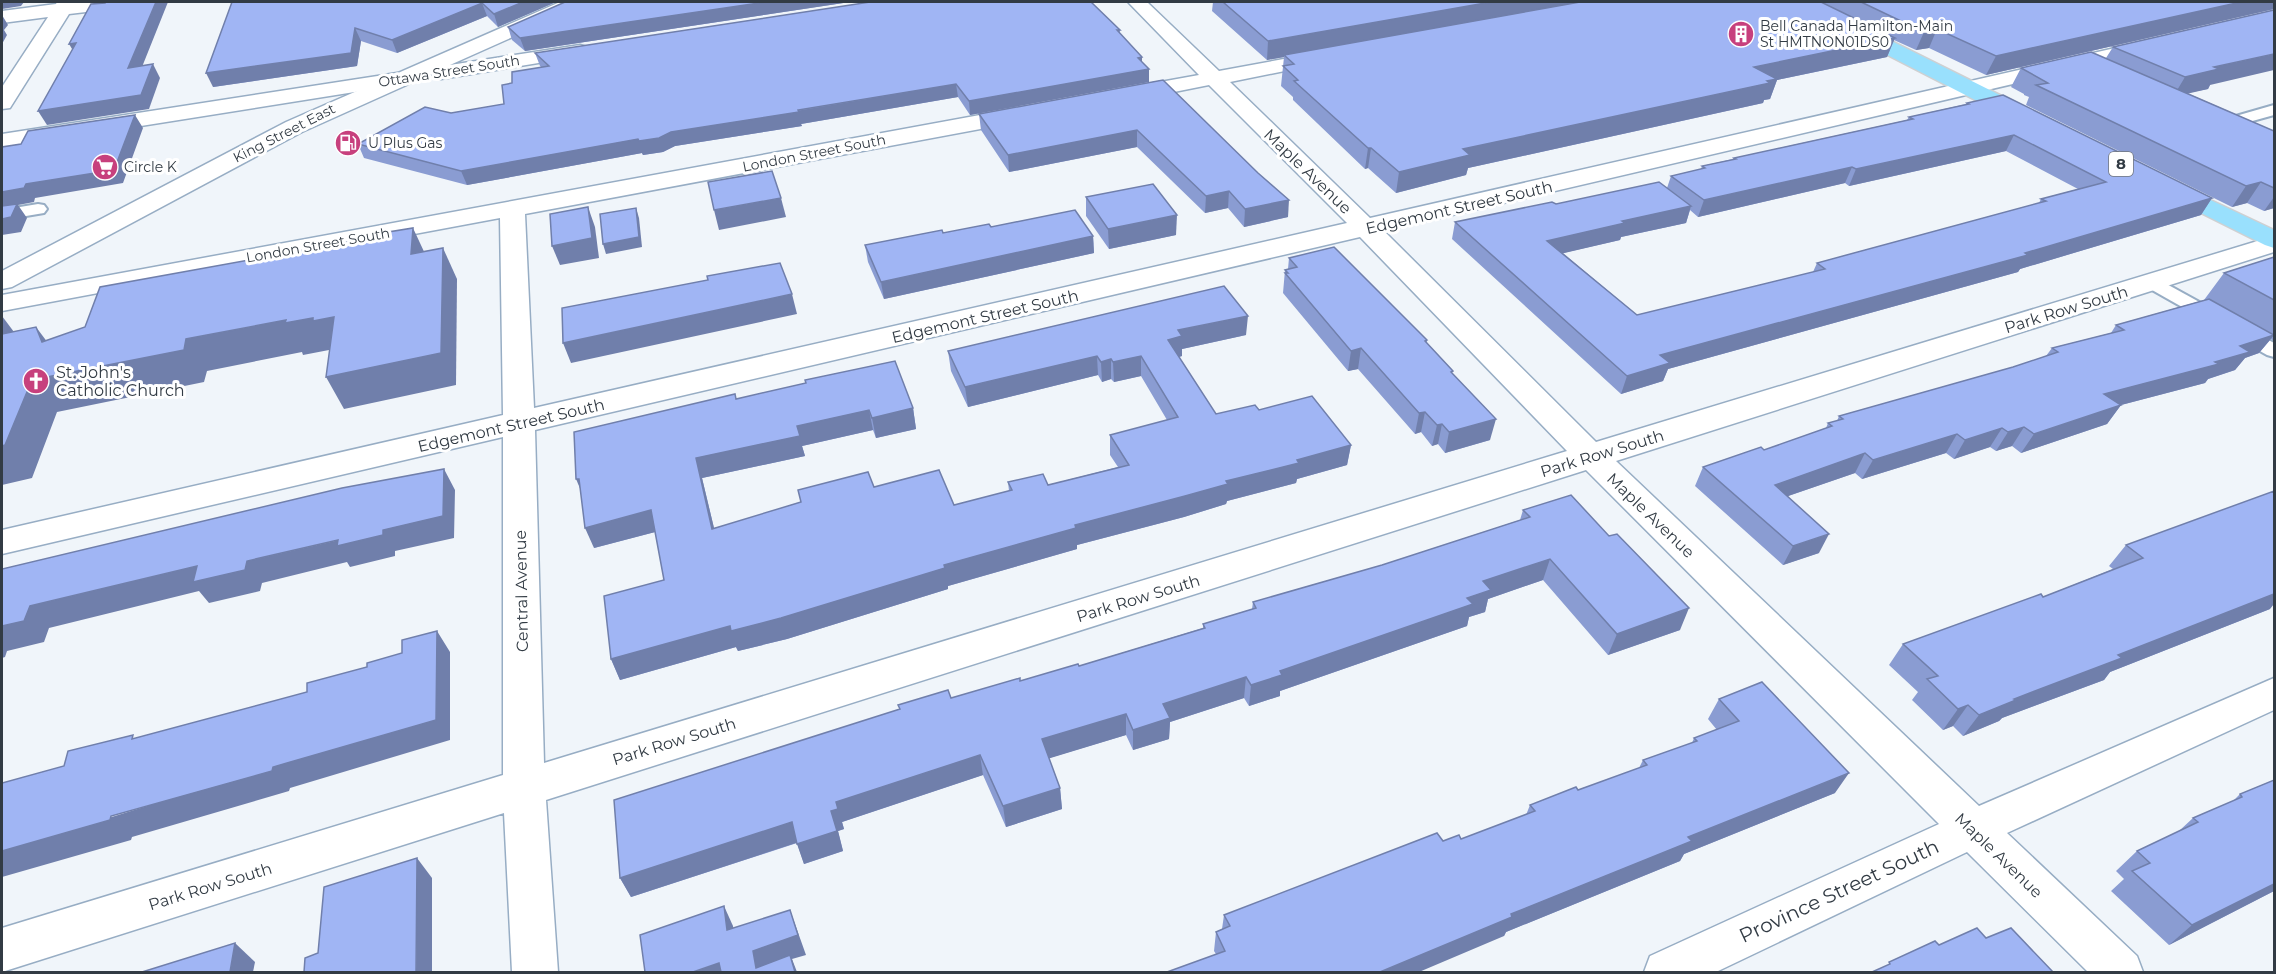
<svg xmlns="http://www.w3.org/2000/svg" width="2276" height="974" font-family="Montserrat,sans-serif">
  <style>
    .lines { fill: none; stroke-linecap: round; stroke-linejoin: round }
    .service-casing { stroke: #97adc4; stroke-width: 4 }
    .minor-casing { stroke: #97adc4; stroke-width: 3 }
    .tertiary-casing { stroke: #97adc4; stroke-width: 3 }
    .secondary-casing { stroke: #97adc4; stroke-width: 3 }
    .primary-casing { stroke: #ced0d2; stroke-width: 3 }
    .service { fill: #fff; fill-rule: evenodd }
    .minor { fill: #fff; fill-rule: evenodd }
    .tertiary { fill: #fff; fill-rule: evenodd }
    .secondary { fill: #fff; fill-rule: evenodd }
    .primary { fill: #99e0fd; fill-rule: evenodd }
    .wall { fill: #8a9cd2; fill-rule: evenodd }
    .shaded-wall { fill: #707fab }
    .building { fill: #a0b5f4; stroke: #707fab; stroke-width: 1.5 }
    .labels { text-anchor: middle; stroke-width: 6; stroke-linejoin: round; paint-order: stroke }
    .far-poi-label { font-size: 14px; fill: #323b44; stroke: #fff; text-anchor: start }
    .far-street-label { font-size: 14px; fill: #323b44; stroke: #fff }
    .shield { fill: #fff; stroke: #70767c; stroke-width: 1.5 }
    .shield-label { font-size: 15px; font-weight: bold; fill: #323b44 }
    .street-label { font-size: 16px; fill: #323b44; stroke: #fff }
    .poi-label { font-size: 16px; fill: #323b44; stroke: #fff; text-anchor: start }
    .near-street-label { font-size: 20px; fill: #323b44; stroke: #fff }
  </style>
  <rect width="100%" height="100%" fill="#f0f5fa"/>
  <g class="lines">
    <defs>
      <g id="service">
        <polygon points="2274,105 2274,115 2220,130 2212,125 2215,122"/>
        <polygon points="38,204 44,205 47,209 44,213 2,220 2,210"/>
        <polygon points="2152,276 2274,343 2274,357 2267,355 2145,286 2143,282 2145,278"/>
      </g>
      <g id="minor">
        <polygon points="57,2 130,2 127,6 120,8 69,14 10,108 2,109 2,87 48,17 2,23 2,11 56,4"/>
        <path d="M1128,2H1147L1219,71L1327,51L1334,53L1337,57L1334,61L1230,82L1370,218L2150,40L2157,42L2160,46L2157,50L2150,52L1384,231L1596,442L2274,236V252L1616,461L1979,806L2274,678V710L2007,833L2137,956L2143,972H2088L1967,852L1716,972H1644L1650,956L1939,824L1586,470L546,800L558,972H512L504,813L2,972V928L503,775V437L2,554V530L503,415L500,218L2,311V295L1023,107L1031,109L1034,114L1031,119L1023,121L525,214L534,408L1347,223L1209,85L1124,102L1116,100L1113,95L1116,90L1199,75ZM1360,237L1567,451L544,763L535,430Z"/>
      </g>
      <polygon id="tertiary" points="397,73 405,74 408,79 405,84 2,148 2,134"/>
      <polygon id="secondary" points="560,2 585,2 582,6 450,65 580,45 587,47 590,51 587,55 441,79 434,77 431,74 302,132 12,287 2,289 2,271 286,122"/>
      <g id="primary">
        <polygon points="1789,2 1813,2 2036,113 2039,118 2036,123 2028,125 2020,123 1792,6"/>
        <polygon points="2166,179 2274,230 2274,248 2265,245 2157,191 2154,186 2157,181"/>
      </g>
    </defs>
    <use href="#service" class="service-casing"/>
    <use href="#minor" class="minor-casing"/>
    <use href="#tertiary" class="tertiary-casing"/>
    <use href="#secondary" class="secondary-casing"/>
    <use href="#primary" class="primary-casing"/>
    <use href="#service" class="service"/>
    <use href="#minor" class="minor"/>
    <use href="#tertiary" class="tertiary"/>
    <use href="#secondary" class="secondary"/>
    <use href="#primary" class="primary"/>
  </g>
  <g class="wall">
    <polygon points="232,2 556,2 498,27 487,16 397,53 361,41 357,66 213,87"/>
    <polygon points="566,2 850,2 525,51 512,40 508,27"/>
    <polygon points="1213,2 2274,2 2274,9 1986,75 1929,48 1916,50 1894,40 1887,57 1777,80 1770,99 1764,100 1763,103 1468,168 1466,175 1396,193 1368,168 1365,169 1293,100 1293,97 1281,86 1284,57 1267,60 1212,11"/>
    <polygon points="1120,30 1120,34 1142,62 1149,69 1149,82 970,115 958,97 801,124 802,126 675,146 663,152 643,155 642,153 467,185 364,158 358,144 451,113 504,104 512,83 541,67 540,66 535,53"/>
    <polygon points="2113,47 2210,85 2208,89 2187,93 2274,131 2274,208 2264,211 2247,203 2232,207 2026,105 2029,97 2024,95 2024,94 2011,87 2021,68 2106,58"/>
    <polygon points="1163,80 1288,217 1244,227 1228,208 1205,213 1137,147 1009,172 981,130 979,114"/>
    <path d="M1967,103L2212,198L2201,215L2020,269L2018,272L1668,369L1663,381L1621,394L1452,239L1455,222L1556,204L1667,188L1671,176L1701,169L1702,166L1733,159L1734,158L1907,120L1909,117L1966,104ZM2006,151L2078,189L2041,199L2039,203L1817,263L1813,272L1637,315L1563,253L1620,240L1621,237L1686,223L1690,210L1698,217L1845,183L1849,186Z"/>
    <polygon points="1086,197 1176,235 1109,249 1086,216"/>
    <polygon points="991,227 1093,236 1094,253 884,299 868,262 865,245"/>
    <polygon points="2274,257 2274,341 2271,339 2259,353 2245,358 2235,370 2208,379 2205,383 2121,405 2107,424 2021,453 2012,446 1996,451 1990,447 1954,459 1946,453 1862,479 1855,473 1788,496 1819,553 1783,565 1695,486 1703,467 1764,450 1826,428 1828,423 1837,421 1839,416 2013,367 2046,356 2052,348 2111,333 2116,325 2204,300 2224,273"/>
    <polygon points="1289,258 1427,340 1427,343 1453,371 1452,373 1490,440 1445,453 1438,444 1432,446 1421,432 1415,434 1358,369 1348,371 1283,293 1285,270 1288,269"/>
    <polygon points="1246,335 1182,349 1182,356 1179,357 1216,414 1259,410 1351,445 1347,465 1297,479 1296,483 1227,501 1226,504 1184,517 1077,545 1077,549 948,586 948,589 787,639 738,651 736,647 620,680 611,659 664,580 655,532 594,548 737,399 913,408 916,429 876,438 873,430 802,446 805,456 702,478 714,528 874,487 954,505 1009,491 1008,482 1048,485 1118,467 1110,455 1110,435 1167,420 1141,376 1114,382 1111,379 1102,382 1098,375 968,407 951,371 948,351"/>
    <polygon points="1523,510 1680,630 1608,655 1543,580 1488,599 1485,612 1469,617 1467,626 1280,691 1280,696 1249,706 1244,698 1170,722 1169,739 1133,750 1126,735 1049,758 1060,788 1062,809 1006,827 983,775 842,822 844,829 838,831 843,851 804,864 797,843 631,897 620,878 951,698 1079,666 1203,628 1203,624 1252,609 1253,602 1382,565 1520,520"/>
    <polygon points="2126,545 2270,609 2110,672 2104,680 2002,718 1999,721 1963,736 1953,726 1943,730 1912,700 1918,692 1889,665 1903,644 2043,597 2113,569 2109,566"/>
    <polygon points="1719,699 1835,793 1684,854 1680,861 1506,932 1504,936 1216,954 1214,951 1216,932 1222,929 1224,915 1443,841 1461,839 1526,815 1530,805 1578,790 1639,768 1643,760 1692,743 1694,738 1717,730 1708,719"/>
    <polygon points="2274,780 2274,891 2169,945 2111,891 2124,879 2116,871 2137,851 2179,831 2193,818 2233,801 2240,794"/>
  </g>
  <g class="shaded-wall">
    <polygon points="2,2 24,2 21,6 2,9"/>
    <polygon points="156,2 168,2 136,82 128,68"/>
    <polygon points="523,2 556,2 498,27 494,14"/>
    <polygon points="766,2 850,2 525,51 520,38"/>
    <polygon points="1491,2 1587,2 1284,55 1284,57 1267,60 1268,41"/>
    <polygon points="2241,2 2274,2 2274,9 1986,75 1996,56"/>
    <polygon points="482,3 487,16 397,53 392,40"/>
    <polygon points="2,15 8,25 4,30 7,35 2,44"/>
    <polygon points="355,28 361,41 357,66 213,87 206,73"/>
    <polygon points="1937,29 1929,48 1916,50 1924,32"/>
    <polygon points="1895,38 1887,57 1777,80 1770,99 1764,100 1763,103 1468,168 1466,175 1396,193 1399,172 1463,149 1754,67"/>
    <polygon points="76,43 77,57 69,44"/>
    <polygon points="2274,54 2274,70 2210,85 2208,89 2173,97 2185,77 2214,67"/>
    <polygon points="1142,57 1142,70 1149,69 1149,82 970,115 969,101"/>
    <polygon points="153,64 160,78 149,109 47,125 38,111"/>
    <polygon points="956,84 958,97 801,124 802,126 675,146 663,152 643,155 642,153 467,185 461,171 671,132"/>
    <polygon points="135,115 143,128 123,183 35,198 34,202 18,205 27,218 21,232 2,235 2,192 26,184"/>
    <polygon points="1137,130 1137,147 1009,172 1008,155"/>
    <polygon points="2014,135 2006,151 1849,186 1856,169"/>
    <polygon points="1368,148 1371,148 1368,168 1365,169"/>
    <polygon points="1852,167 1845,183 1698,217 1704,200"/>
    <polygon points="2261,182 2247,203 2232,207 2246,186"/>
    <polygon points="1229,191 1228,208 1205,213 1206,196"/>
    <polygon points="2274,197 2274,208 2264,211"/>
    <polygon points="781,198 786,217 719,230 714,210"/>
    <polygon points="2212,198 2201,215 2020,269 2018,272 1668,369 1663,381 1621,394 1627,376 1660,355 2025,253"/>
    <polygon points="1289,200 1288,217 1244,227 1245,209"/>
    <polygon points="1691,206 1686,223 1621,237 1620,240 1543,258 1547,241 1622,221"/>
    <polygon points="588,207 595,227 599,258 560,265 552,246"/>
    <polygon points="636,208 639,218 642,247 606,254 603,244"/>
    <polygon points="1177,215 1176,235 1109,249 1108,229"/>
    <polygon points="413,228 427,258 411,254"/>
    <polygon points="1093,236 1094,253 884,299 881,282"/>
    <polygon points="443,248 457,279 456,385 344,409 326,377"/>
    <polygon points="792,294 797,314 571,363 563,343"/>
    <polygon points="2,316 26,348 2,346"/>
    <polygon points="1248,316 1246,335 1182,349 1182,356 1168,360 1168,340 1178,330"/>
    <polygon points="334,317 330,352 329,350 303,355 302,352 207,371 204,382 57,412 32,478 2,485 2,446 42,342 36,327 60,359 186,339 286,320"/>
    <polygon points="2274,335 2259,353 2245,358 2235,370 2208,379 2205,383 2121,405 2107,424 2021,453 2034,434 2104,394 2215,362 2240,346"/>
    <polygon points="1361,348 1358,369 1348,371 1351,351"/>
    <polygon points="1097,356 1098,375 968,407 965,387"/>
    <polygon points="1141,356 1141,376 1114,382 1113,362"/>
    <polygon points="1111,359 1111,379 1102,382 1101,362"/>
    <polygon points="913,408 916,429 876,438 872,418"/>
    <polygon points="869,410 873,430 802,446 805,456 702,478 719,549 712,529 696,458 797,426"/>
    <polygon points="1425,412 1421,432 1415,434 1419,413"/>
    <polygon points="1496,419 1490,440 1445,453 1449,432"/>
    <polygon points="1442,424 1438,444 1432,446 1437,425"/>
    <polygon points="2024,427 2012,446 1996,451 2008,432"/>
    <polygon points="2002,428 1990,447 1954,459 1965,440"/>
    <polygon points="1957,434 1946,453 1862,479 1873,460"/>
    <polygon points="1351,445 1347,465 1297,479 1296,483 1227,501 1226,504 1184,517 1077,545 1077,549 948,586 948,589 787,639 738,651 736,647 620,680 611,659 944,565 1075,525 1297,460"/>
    <polygon points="1865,453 1855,473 1765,504 1775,485"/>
    <polygon points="444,469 455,490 454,538 395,551 395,556 350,567 347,562 262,583 260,591 209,603 199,591 49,628 44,642 7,651 5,657 2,658 2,626 30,606 197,566 247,561 383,530"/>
    <polygon points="576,479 579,479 585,500"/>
    <polygon points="651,510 659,531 594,548 585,528"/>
    <polygon points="1829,534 1819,553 1783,565 1793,546"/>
    <polygon points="1550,559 1543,580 1488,599 1485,612 1469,617 1467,626 1280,691 1280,696 1249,706 1251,685 1280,671 1467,598 1483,581"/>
    <polygon points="2274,594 2274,604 2270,609 2110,672 2104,680 2002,718 1999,721 1963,736 1979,715 2014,699 2118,655"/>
    <polygon points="1689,608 1680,630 1608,655 1617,634"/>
    <polygon points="437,631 450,652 450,740 290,788 289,791 132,837 131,840 2,877 2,851 273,767"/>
    <polygon points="1246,677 1244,698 1170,722 1169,739 1133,750 1133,730 1163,704"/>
    <polygon points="1968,705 1953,726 1943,730 1958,709"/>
    <polygon points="1126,714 1126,735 1044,760 1042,739"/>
    <polygon points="980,755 983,775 842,822 844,829 838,831 843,851 804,864 797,844 831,811 836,802"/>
    <polygon points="1849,773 1835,793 1684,854 1680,861 1506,932 1504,936 1419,972 1380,972 1511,914 1688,837"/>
    <polygon points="1060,788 1062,809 1006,827 1003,806"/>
    <polygon points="792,822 799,842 631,897 620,878"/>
    <polygon points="417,858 432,878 432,972 416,972"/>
    <polygon points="2274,884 2274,891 2169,945 2192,925"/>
    <polygon points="724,906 733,926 736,949 727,930"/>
    <polygon points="790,910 806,955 792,959 797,972 756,968 753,951"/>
    <polygon points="235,943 255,962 253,972 230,972"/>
    <polygon points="719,963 724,972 693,972"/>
  </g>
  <g class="building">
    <polygon points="105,2 156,2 128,68 153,64 141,95 38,111 76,43 69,44 91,4 105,3"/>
    <polygon points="232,2 523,2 494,14 482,3 392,40 355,28 351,53 206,73"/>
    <polygon points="565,2 766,2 520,38 508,27"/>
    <polygon points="870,2 1091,2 1120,30 1117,30 1142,57 1138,58 1149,69 969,101 956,84 798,110 799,112 671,132 659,138 639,141 638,139 461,171 358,144 425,107 451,113 504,104 502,85 512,83 512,72 549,66 535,53"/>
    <polygon points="1223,2 1491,2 1268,41"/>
    <polygon points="1580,2 1821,2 1895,38 1754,67 1777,79 1767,81 1770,83 1463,149 1470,155 1399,172 1371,148 1368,148 1294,81 1298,80 1283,66 1294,64 1284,55"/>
    <polygon points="1861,2 2241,2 1996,56 1937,29 1924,32"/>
    <polygon points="2274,10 2274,54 2214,67 2219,69 2185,77 2113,47"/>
    <polygon points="2091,52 2274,131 2274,188 2261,182 2246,186 2036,85 2048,83 2021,68"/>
    <polygon points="1163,80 1258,173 1289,200 1245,209 1229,191 1206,196 1137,130 1008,155 979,114"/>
    <polygon points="2003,95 2212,198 2025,253 2028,255 1660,355 1670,363 1627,376 1455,222 1552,202 1556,204 1659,182 1691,206 1622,221 1625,223 1547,241 1637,315 1825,269 1817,263 2046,201 2041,199 2106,182 2014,135 1856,169 1852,167 1704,200 1671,176 1705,168 1702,166 1736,159 1734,158 1913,119 1909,117 1969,104 1967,103"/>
    <polygon points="135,115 114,170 26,184 24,188 2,192 2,147 21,144 28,131"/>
    <polygon points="772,171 781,198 714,210 708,182"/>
    <polygon points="1153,184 1177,215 1108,229 1086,197"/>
    <polygon points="17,204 11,217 2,219 2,206"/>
    <polygon points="588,207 592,238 552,246 550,214"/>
    <polygon points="636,208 639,237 603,244 600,214"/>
    <polygon points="1075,210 1093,236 881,282 865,245 942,230 943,233 989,224 991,227"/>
    <polygon points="413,228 411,254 443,248 441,353 326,377 334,317 313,321 313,318 285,323 286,320 186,339 184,350 32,380 5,445 2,446 2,334 36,327 42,342 85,327 100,287 370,238 370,235"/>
    <polygon points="1334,247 1427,340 1425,341 1453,371 1451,372 1496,419 1449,432 1442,424 1437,425 1425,412 1419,413 1361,348 1351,351 1285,273 1288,273 1285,270 1297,267 1289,258"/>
    <polygon points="2274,257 2274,300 2224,273"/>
    <polygon points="780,263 792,294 563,343 562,308 708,280 707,276"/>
    <polygon points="1224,286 1248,316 1178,330 1182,336 1168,340 1216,414 1255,405 1259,410 1312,396 1351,445 1297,460 1299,463 1226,481 1228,484 1185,496 1075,525 1076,528 944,565 945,568 781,618 731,631 730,626 611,659 604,596 664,580 651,510 585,528 579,479 576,479 574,432 735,394 736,399 806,383 805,380 895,361 913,408 872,418 869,410 797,426 800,436 696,458 712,529 801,502 798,490 868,472 874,487 939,470 954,505 1012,490 1008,482 1043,474 1048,485 1129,465 1110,435 1178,417 1141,356 1113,362 1111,359 1101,362 1097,356 965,387 948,351"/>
    <polygon points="2209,299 2274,335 2240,346 2250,352 2215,362 2219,364 2104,394 2121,405 2034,434 2024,427 2008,432 2002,428 1965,440 1957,434 1873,460 1865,453 1775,485 1829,534 1793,546 1703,467 1761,447 1764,450 1832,426 1828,423 1843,419 1839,416 2013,367 2058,352 2052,348 2124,330 2116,325"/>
    <polygon points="444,469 443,516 383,530 383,535 337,546 338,540 247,561 245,570 193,582 197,566 30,606 24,621 2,626 2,569 342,488"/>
    <polygon points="2274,491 2274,594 2118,655 2122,658 2014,699 2016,700 1979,715 1968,705 1958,709 1927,679 1938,676 1903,644 2041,594 2043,597 2143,558 2126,545"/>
    <polygon points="1571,495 1609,536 1617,534 1689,608 1617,634 1550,559 1483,581 1491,590 1467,598 1473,604 1280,671 1282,675 1251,685 1246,677 1163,704 1170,718 1133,730 1126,714 1042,739 1060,788 1003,806 980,755 836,802 838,809 831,811 837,831 797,844 792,822 620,878 614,800 900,709 898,705 948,690 951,698 1020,678 1020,681 1078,664 1079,666 1205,628 1203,624 1256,608 1253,602 1382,565 1530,517 1523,510"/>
    <polygon points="437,631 436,720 273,767 272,771 111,816 110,820 2,851 2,783 64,766 68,751 133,735 132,739 307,692 307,683 367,667 367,663 402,653 402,640"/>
    <polygon points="1762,682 1849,773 1688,837 1692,841 1511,914 1512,917 1380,972 1167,972 1225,951 1216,932 1230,926 1224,915 1437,833 1443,841 1459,835 1461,839 1535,811 1530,805 1576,787 1578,790 1647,765 1643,760 1697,741 1694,738 1739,721 1719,699"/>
    <polygon points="2274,780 2274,884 2192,925 2132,871 2150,863 2137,851 2198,822 2193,818 2242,797 2240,794"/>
    <polygon points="417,858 416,972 304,972 305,958 318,953 324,887"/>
    <polygon points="724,906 727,930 790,910 798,935 753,951 756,968 790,955 795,972 721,972 719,963 693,972 645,972 640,935"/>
    <polygon points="1977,928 1986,938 2011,928 2053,972 1872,972 1890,964 1889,962 1935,941 1939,945"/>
    <polygon points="235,943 230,972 142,972"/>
  </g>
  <defs>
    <symbol id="building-disc" viewBox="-11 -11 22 22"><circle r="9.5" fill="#c7407d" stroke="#fff"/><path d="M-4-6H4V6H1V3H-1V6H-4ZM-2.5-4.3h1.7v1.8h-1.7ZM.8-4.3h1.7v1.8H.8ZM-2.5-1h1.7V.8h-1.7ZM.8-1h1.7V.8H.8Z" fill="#fff"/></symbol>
    <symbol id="fuel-disc" viewBox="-11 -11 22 22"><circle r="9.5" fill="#c7407d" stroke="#fff"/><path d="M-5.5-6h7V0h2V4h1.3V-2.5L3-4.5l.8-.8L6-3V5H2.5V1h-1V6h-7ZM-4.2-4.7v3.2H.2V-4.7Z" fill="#fff"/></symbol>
    <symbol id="supermarket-disc" viewBox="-11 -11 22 22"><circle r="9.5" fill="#c7407d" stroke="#fff"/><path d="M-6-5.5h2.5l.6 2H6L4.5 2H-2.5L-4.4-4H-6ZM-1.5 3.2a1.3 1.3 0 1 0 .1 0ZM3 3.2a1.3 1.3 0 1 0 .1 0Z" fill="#fff"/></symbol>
    <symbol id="church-disc" viewBox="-11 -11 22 22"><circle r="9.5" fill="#c7407d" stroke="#fff"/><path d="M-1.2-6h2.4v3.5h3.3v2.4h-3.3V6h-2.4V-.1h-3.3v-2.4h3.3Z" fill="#fff"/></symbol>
  </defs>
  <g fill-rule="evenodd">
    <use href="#building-disc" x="1726" y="19" width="30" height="30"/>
    <use href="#fuel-disc" x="333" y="128" width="30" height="30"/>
    <use href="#supermarket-disc" x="90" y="152" width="30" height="30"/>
    <use href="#church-disc" x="21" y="366" width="30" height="30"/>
  </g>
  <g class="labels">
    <g class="far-poi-label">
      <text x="1760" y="31">Bell Canada Hamilton-Main<tspan x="1760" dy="16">St HMTNON01DS0</tspan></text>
      <text x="368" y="148">U Plus Gas</text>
      <text x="124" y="172">Circle K</text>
    </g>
    <g class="far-street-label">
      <text transform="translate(449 71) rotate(-9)" y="5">Ottawa Street South</text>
      <text transform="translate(284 133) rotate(-27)" y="5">King Street East</text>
      <text transform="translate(814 153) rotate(-11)" y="5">London Street South</text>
      <text transform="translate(318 245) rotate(-10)" y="5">London Street South</text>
    </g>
    <rect class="shield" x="2109" y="152" width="24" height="24" rx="4.5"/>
    <g class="shield-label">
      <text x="2121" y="169">8</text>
    </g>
    <g class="street-label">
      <text transform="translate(1308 171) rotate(44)" y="6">Maple Avenue</text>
      <text transform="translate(1459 207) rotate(-13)" y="6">Edgemont Street South</text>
      <text transform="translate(2066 309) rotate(-17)" y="6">Park Row South</text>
      <text transform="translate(985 316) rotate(-13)" y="6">Edgemont Street South</text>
      <text transform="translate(511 425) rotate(-13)" y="6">Edgemont Street South</text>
      <text transform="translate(1602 453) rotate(-17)" y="6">Park Row South</text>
      <text transform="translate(1651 515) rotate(44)" y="6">Maple Avenue</text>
      <text transform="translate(521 591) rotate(-91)" y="6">Central Avenue</text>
      <text transform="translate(1138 598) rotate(-17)" y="6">Park Row South</text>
      <text transform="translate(674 741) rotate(-17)" y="6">Park Row South</text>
      <text transform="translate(1999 855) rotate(44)" y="6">Maple Avenue</text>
      <text transform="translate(210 886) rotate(-17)" y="6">Park Row South</text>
    </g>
    <g class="poi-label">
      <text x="56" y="378">St. John's<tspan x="56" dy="18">Catholic Church</tspan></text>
    </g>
    <g class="near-street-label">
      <text transform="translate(1839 891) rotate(-25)" y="7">Province Street South</text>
    </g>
  </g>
  <rect width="2276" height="974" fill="none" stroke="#323b44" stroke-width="6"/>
</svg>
